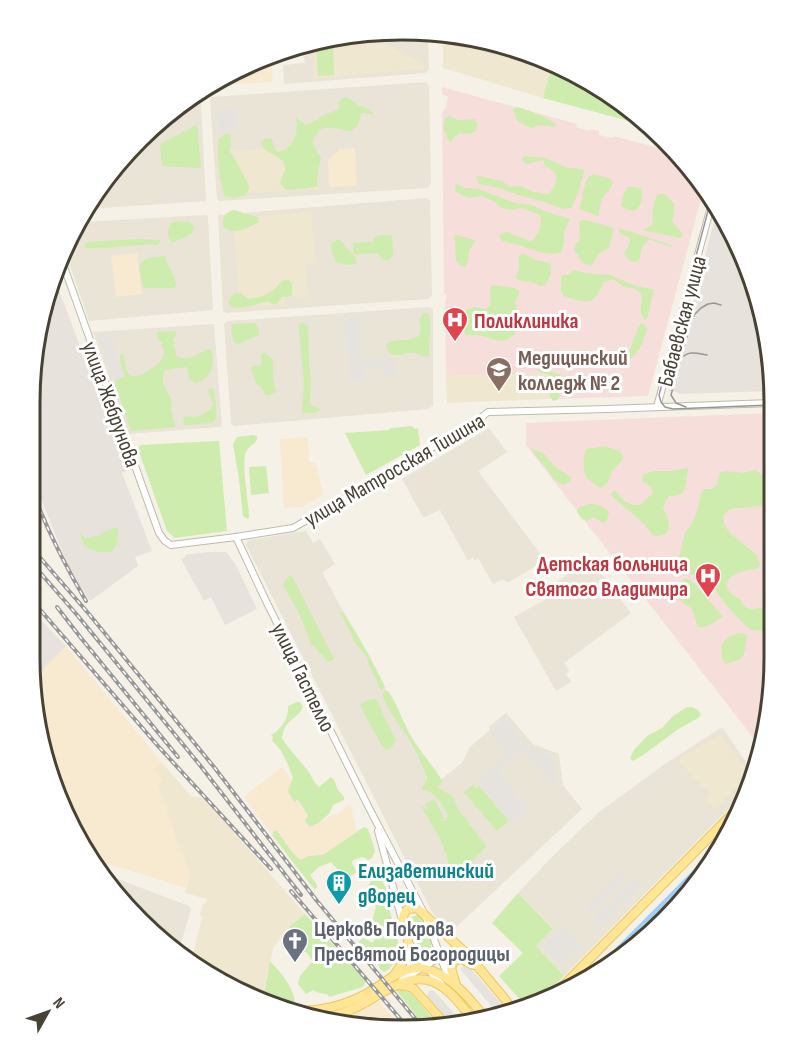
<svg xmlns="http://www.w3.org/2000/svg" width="804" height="1060" font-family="'Sofia Sans Condensed',sans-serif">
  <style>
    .residential { fill: #e9e4d5 }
    .commercial { fill: #f8e9d1 }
    .industrial { fill: #e7e2dc }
    .education { fill: #efe7d0 }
    .medical { fill: #f6dfda }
    .green { fill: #cdecad }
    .parking { fill: #e6e3df }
    .water { fill: #9fcef6 }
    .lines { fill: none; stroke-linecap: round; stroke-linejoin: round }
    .minor-casing { stroke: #c1baa9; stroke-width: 8 }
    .major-casing { stroke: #ecc85d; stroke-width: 10 }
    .minor { stroke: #fff; stroke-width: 6 }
    .major { stroke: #ffe696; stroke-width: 8 }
    .tram { stroke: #979797; stroke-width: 1.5 }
    .rail-casing { stroke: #979797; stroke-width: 4 }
    .rail { stroke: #fff; stroke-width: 1.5; stroke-dasharray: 4.5; stroke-linecap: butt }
    .labels { text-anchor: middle; stroke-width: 6; stroke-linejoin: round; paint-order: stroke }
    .health-label { font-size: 22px; font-weight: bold; fill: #be3a42; stroke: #fff; text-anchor: start }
    .street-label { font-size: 22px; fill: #484235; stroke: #fff }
    .education-label { font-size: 22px; font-weight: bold; fill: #785e54; stroke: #fff; text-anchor: start }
    .culture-label { font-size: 22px; font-weight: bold; fill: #0d838f; stroke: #fff; text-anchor: start }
    .worship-label { font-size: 22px; font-weight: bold; fill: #5b616d; stroke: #fff; text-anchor: start }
    .rim { fill: none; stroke: #484235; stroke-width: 3 }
  </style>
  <rect width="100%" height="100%" fill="#f5f1e7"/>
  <g class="residential">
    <polygon points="329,37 428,37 429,69 425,73 284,84 283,65 305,63 304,56 308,55 307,46"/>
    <polygon points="426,82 429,86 431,184 427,188 219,201 217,199 210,100 211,97"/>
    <polygon points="200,101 201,103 206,201 90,209 107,176 185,102"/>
    <polygon points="427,198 430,200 432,295 429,299 226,313 223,311 218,215"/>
    <polygon points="203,215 207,215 208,218 213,310 89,321 67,257 84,222"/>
    <polygon points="429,307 433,309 433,406 428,409 234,426 231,424 224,324 227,321"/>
    <polygon points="214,324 222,426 220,427 129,434 93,332"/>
    <polygon points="489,428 507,452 478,471 542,556 540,558 543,562 509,582 502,580 493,584 478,558 475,560 473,557 468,561 440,510 425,517 423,517 402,479"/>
    <polygon points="306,531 313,543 320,539 335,564 323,572 324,576 424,760 426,781 431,788 462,763 470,747 490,730 489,727 506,713 533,744 559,754 563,785 582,809 454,929 450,929 442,924 432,912 246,545 247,542 249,540"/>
    <polygon points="589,558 631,613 564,663 569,671 566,675 571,682 556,691 514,617 553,595 555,593 552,587 556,583"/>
    <polygon points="722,727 750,768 740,797 564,976 535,946 553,928 518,893 550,859 598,813 662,766"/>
    <polygon points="110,876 189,906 191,909 179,950 139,921 109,882"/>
  </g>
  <g class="commercial">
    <polygon points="271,61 273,82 215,85"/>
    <polygon points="355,148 357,186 329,187 328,160 340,149"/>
    <polygon points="137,253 142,294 116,297 111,256"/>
    <polygon points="308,437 309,463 316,463 323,495 303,507 284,508 280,439"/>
    <polygon points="66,646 162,763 154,770 164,780 159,785 168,810 166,811 190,874 186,888 125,869 93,861 80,844 43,755 33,678"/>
    <polygon points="282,767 322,822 333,814 336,815 350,804 357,831 300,873 244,797"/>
    <polygon points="377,999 401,1028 335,1023 353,1014"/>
  </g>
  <g class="industrial">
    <polygon points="718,207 746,260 771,354 771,391 679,394 677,392 669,391"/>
    <polygon points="55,280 127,471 122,473 152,551 135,557 138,566 90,601 76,581 68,566 31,474 31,378 43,305"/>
    <polygon points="211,552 226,552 235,563 257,609 225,625 211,597 204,601 181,559 185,557 185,555 190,554"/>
    <polygon points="30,609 66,646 33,678 30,658"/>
  </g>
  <g class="education">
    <polygon points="348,37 372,37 424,63 424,69 313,79 314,43 324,39"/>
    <polygon points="443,37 474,37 551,69 543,98 443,68"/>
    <polygon points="305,148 318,159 318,189 231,194 227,150"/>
    <polygon points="311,212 316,264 305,265 308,297 298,298 297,296 285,297 285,304 240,308 233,218"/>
    <polygon points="550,373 551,399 447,403 446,376"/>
    <polygon points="720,734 749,772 747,778 715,809 704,799 709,794 677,760"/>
    <polygon points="162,763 192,797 201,797 225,822 305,914 289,927 273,948 264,997 253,997 237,991 192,959 202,916 200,915 203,904 205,904 207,899 185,893 190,874 166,811 168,810 158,785 163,780 154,770"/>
  </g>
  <g class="medical">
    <polygon points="442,87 577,124 576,127 590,131 591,129 599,131 599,135 613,138 614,136 666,150 704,188 648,396 551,399 550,373 446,376 445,301 446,301 446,294 444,294 442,112 445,109 448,97 442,94"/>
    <polygon points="771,413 771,707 758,744 526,445 526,423"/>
  </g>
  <g class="green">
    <path d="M329,37H375L378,40V42C363,43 348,41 333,43L334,75L318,76L316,43Z"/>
    <polygon points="551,69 608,93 640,124 543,98"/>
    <path d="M346,97C351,99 353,102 358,105C365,108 369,108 374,114L361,113L358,125L352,131C336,130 321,120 313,140V144L321,158L318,170L317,187L286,190L280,183C281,178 285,174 285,169C286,155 264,154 262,145C261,143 262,142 263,140L271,138L275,149L278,152C295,148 299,131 296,117L305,125C315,123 320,116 329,113C332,112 336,111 339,109V101Z"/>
    <path d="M517,107C525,108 550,119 556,124L555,127L540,125L531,128L517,121L513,109Z"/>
    <path d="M448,116L458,120L474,119L477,124L476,131C462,139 463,125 450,143L443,128L445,118Z"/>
    <polygon points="197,125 201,167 199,168 162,166 160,144"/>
    <path d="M225,134H229L231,138L230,151L249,185V189L246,195L234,198L225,196C219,181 217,156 219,139Z"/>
    <path d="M525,156L545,158L568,168L583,169L584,171L579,191L571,208L563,209L545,202L518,195L500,188L479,184L476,176H478L502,181L510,187L521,186L534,192L549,194C559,182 560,172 545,166L543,160L526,164L522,159Z"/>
    <path d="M593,174L609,178L613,182C611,189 604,194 602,200C599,206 600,211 598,216L579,209C584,198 582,180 593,174Z"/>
    <path d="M456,184L465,188L478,189L515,203L532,205L544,211L570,219L564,232V244L561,252C548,258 528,247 515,244C512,243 509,243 506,242C501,241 501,239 499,236L502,233L507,232L530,241L534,239C539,232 543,223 540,215L522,208L512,210L505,209L501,208L495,202L481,196L469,198L456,192L455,186Z"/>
    <path d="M627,187H635L642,189C643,205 638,218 621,206L622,200Z"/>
    <path d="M658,194H664L674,203V213L672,221L682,233V235L680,238L643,230L652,225C654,212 651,205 658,194Z"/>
    <path d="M234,210L258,217L259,222C247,228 236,236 223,227C222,218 225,212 234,210Z"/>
    <polygon points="584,220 601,224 614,228 609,248 600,253 591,266 582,262 574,250 575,246 580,239 579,223 580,221"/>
    <path d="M175,221L190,222L195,228L191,234L172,243C167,237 167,229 171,223Z"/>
    <path d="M620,229L632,232L674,246L671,247L651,240L647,241L642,247L639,261L633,262L628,259L624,254C626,248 632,243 629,237L621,235L619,231Z"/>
    <polygon points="379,235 391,235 392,237 393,255 389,260 383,260 378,253 353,254 353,243 373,242 374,238"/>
    <path d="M455,235H457L475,240C474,246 471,246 469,251C468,258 469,262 465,267L459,265L456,260Z"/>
    <path d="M139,239L160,240V242L157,245C132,243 109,250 85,248V244L89,242Z"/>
    <path d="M339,239L355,257L357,263C351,266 341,265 335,261L330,245L333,242Z"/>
    <path d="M520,254H525L535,260L550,263L551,264C551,271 550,287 540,286C538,285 537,284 535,283C528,281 522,282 515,278C516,274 518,272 519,268C520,263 517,259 520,254Z"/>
    <path d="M165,256C167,267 175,274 176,285L174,288H144C142,283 141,279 140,273C137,257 153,258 165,256Z"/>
    <path d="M575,270L585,273L610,275L633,285L652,289L654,290L647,319L645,320C636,309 644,305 641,293L635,289L624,287L613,279L604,282C592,307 590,304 564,296L561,291V276L563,275H569L571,271Z"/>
    <path d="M288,280L292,282V295L288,297H282L277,304H273L267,301C260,304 239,310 232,307C230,306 229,305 228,304L230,298L234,294L240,293L249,299C265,296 271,294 282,281Z"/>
    <path d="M494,285L514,288L519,291V295L515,302L518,315L515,334C504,344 498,341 486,337C480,335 472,335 465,335L464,329L467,322L466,310L474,307L486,309C494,303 489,295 490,287Z"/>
    <path d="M424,313L428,314L430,318L429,357C423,357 420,354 415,353C404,351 400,359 389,353L386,345C395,336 408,344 419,336L421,330L419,319Z"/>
    <polygon points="255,323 259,329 259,335 237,344 234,342 231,331 232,324"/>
    <polygon points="300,323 303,323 308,326 309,366 311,381 310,401 312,406 319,408 320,410 315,413 305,413 302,411 304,382 299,331 299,325"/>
    <path d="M641,323L645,325L647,329C644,341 637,360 622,362C617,363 612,360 608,359L606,355L609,352L625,355L629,353L637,330Z"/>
    <path d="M174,331L177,333L173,339L176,356C187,362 198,355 207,349L211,350C216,365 210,380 195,383L189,379L188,371L186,367L165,370L163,374V384L172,401L171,410L175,427L131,431L114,381L125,377L121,366L120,356L122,354L124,356C124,361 126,371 129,374C135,381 154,368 159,363C162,360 163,357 165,354L161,342L156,336L157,332Z"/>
    <polygon points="264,352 273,360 273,377 276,392 269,395 265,395 262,388 256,383 251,369 253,366 261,365 261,355"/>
    <path d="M537,369C544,369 565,376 571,380L570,384L562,387C559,393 562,400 553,401L550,396L549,375L539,372Z"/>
    <path d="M210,388H212C216,393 217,413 216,419L211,423L186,425L183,422L185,416C195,419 209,414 213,404L208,391Z"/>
    <polygon points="412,426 415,429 418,428 420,445 366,475 345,433 389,430 391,428"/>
    <path d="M253,435L257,436V440C254,444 250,446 247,450C240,458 249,505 249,517L248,519L243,516L239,479L233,444L237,437Z"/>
    <polygon points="219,441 227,531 175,538 167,531 138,449 140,445"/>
    <path d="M605,446L619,451L624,458L612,471L608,482L601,488C597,486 591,482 588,479C582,473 583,456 586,449Z"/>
    <path d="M531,448L543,453L554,466L572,478C561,495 550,473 543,464C539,460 536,456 533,452Z"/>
    <polygon points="266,466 269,493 251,495 249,467"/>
    <path d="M689,468C683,482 691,496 670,496L666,500L663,509C671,522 674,536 654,536L644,524L611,495L612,492L616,491C622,500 629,506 640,505L652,494L653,491L647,483L642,482L643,475L652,471H671Z"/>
    <path d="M755,470C767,476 771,488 770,501L759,506L730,509L723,516L724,524L729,532L757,555L760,565L757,569C735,570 710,584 741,600C746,615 760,608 771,604V631L752,630L747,627L725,604L715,589L700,578L688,573L679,557L685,533L692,523L697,512L701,493L705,489H712L717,485L720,473L725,471L743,473Z"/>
    <path d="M589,504C597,504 603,506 609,512L607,520L604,523L593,517L586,521L582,519L577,512L578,508Z"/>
    <path d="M116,528L118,529C119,557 106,556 84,546L79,530L82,535L85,538C90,538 94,537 99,535C105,532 109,529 116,528Z"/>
    <polygon points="290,575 293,578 334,659 328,662 311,643 300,615 283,585 285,581"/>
    <path d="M684,579H688L695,584L723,617C715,621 707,629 698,627L692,609L679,600L678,597L680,584Z"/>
    <path d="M340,612L344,613C356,633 368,652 378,673C381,678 383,682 385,687L381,690L370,667L366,655L360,649L355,642Z"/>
    <path d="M742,633L747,636L744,654L741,659L726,664L722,658L721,646C726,637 733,634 742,633Z"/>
    <path d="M384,691H388C398,705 403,723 412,738C421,753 434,766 442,781L440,785L436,786L453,797L458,809L484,843L486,847C476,856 469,867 457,873L454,872L451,869L440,838L423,810L422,806L428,811L425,804L434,799L444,818L439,821L446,820L448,816C442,803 436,792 422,789L427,778C422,764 416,750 408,738C399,723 388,712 383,695Z"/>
    <polygon points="372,699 376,699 396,741 390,749 386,750 383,747 361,708 361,704 364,702"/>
    <path d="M297,702H300L303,706C300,715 295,716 289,722C284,727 283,732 282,738C289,750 299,759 307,770C312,776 313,782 319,787L331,777L334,780L338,790L344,797V800L333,805L329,814L318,823L310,827L305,821L308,816L299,801L297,800L294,802L288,791L293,778C288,765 283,749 272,741L273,737L271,735C282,729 289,718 288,706Z"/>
    <path d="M687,707C694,707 698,708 701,715L698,718L677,730L643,755L633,761L630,758L634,750L647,736L662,728L673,716Z"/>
    <polygon points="473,785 476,789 479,786 509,821 497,831 464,792"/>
    <path d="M364,827L368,829L375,850L372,858L368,860L363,857L353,860L352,863L357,872L349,877C342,875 336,868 331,862L319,867L310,875L317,885V888L314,889L273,836V832L276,830C284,839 292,855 301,860L309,856L323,855Z"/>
    <polygon points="375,876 380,876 387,891 389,908 400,949 397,959 389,969 384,972 380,969 378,963 374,962 360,946 359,942 363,937 372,943 380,934 371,924 376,907 362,893"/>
    <polygon points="518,893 553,929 536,946 564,976 538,1002 528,1007 525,1005 499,976 523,953 492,923"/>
    <polygon points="305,914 366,981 363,987 329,997 327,994 319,993 313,990 306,994 298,984 300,976 313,961 306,952 299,952 295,948 301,942 300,929 296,929 293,932 289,927"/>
    <path d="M418,915H422C427,927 436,943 428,955H426C416,947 413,933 410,920L412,917Z"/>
    <path d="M270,961C281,973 293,986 295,1002L264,997Z"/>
    <polygon points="396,989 411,993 439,1027 427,1029 396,990"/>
  </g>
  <g class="parking">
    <polygon points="236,108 237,125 229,131 219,131 217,110"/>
    <polygon points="360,318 362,359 395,358 396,377 383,377 382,366 364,367 365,381 350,382 345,319"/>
    <polygon points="109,332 124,377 113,381 98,336"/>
    <polygon points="505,719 526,744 553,757 558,785 555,788 523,750 500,769 499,771 499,775 528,810 512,823 477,781 505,757 505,753 488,733"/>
    <polygon points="622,872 627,877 591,914 586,909"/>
    <polygon points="634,878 642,885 600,928 593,921"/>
    <polygon points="564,925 583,945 562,966 543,947"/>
    <polygon points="467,964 508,1012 507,1013 499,1015 460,969"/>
    <polygon points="433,990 462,1022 451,1024 427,996 429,991"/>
  </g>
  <polygon class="water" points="727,836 724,844 681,904 609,967 585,979"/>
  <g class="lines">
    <defs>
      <g id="minor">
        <polyline points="63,264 159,533 165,541 171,545 236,537 293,528 473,424 488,412 607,409 771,403"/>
        <polyline points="657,407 713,199"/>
        <polyline points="236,537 266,601 368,806 425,915 445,969 452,978"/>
        <polyline points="378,831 402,920"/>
        <polyline points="409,943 426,967 442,985"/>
        <polyline points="409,950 411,973"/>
        <polyline points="402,980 440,957"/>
      </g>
      <g id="major">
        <path d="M394,975C401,966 408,956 408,944C409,932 396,919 408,909L417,908L469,956L504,998L514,1012"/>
        <polyline points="400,985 410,987 414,989 446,1025"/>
        <polyline points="456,985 451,968 454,961 461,959 473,965"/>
        <polyline points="556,993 735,811"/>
        <path d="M292,1010C316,1013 343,1006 364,995C394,979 409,954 446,978C462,988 473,1004 485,1017"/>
        <path d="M319,1019C332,1017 343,1013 355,1008C381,996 411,966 441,986C454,994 464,1009 473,1020"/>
      </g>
    </defs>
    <use href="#minor" class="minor-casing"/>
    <use href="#major" class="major-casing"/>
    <use href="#minor" class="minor"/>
    <use href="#major" class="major"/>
    <g class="tram">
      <polyline points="712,196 659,395 661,402 665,407 673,409 771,405"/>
      <path d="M680,359C689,350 696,353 707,355"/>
      <polyline points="686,407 676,403 671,395 691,321 695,314 701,308 708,304 714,303 721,305"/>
    </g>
    <defs>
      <g id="rail">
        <path d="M30,485C45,525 64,564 86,601"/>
        <polyline points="30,546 89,614 214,767 317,901 424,1029"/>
        <polyline points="30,561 78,616 199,764 301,895"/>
        <polyline points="30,598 158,746 271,869"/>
        <polyline points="57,607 81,638 178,757"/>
        <polyline points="291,891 408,1028"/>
      </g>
    </defs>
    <use href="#rail" class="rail-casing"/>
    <use href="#rail" class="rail"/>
  </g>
  <defs>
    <symbol id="hospital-pin" viewBox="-11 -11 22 30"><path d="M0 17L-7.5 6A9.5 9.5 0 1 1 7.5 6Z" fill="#e0444e" stroke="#fff"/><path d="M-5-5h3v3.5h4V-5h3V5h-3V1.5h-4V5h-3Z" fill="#fff"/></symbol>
    <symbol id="university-pin" viewBox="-11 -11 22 30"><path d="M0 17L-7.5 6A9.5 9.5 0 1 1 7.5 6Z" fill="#8d6e63" stroke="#fff"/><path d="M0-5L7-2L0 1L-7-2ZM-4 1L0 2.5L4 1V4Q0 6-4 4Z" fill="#fff"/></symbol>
    <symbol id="building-pin" viewBox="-11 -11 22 30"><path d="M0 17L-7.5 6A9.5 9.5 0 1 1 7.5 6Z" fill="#0f9aa8" stroke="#fff"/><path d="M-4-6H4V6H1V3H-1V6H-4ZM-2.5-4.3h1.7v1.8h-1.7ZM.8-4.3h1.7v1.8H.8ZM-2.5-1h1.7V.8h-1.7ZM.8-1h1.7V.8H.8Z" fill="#fff"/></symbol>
    <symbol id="church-pin" viewBox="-11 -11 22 30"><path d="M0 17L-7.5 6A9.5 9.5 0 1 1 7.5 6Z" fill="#6b7280" stroke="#fff"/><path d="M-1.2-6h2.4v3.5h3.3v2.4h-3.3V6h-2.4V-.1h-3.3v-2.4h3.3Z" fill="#fff"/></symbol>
  </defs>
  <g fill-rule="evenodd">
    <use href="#hospital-pin" x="440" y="305" width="30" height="40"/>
    <use href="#university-pin" x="484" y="355" width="30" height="40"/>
    <use href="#hospital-pin" x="693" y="561" width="30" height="40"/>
    <use href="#building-pin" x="324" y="868" width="30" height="40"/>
    <use href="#church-pin" x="280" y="926" width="30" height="40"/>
  </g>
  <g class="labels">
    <g class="health-label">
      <text x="474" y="328">Поликлиника</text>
      <text x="688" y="571" text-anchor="end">Детская больница<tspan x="688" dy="25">Святого Владимира</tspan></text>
    </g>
    <g class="street-label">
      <text transform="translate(681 321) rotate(-75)" y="8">Бабаевская улица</text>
      <text transform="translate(112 404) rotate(70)" y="8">улица Жебрунова</text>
      <text transform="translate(394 469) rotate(-30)" y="8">улица Матросская Тишина</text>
      <text transform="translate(304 677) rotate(64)" y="8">улица Гастелло</text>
    </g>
    <g class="education-label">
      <text x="518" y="365">Медицинский<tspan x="518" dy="25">колледж № 2</tspan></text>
    </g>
    <g class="culture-label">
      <text x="358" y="878">Елизаветинский<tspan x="358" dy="25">дворец</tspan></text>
    </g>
    <g class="worship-label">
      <text x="314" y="936">Церковь Покрова<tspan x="314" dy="25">Пресвятой Богородицы</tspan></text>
    </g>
  </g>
  <path d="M0 0H804V1060H0ZM402 40H402A362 362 0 0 1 764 402V658A362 362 0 0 1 402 1020H402A362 362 0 0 1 40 658V402A362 362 0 0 1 402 40Z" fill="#fff" fill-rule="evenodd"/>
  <path class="rim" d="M402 40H402A362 362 0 0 1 764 402V658A362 362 0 0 1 402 1020H402A362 362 0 0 1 40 658V402A362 362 0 0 1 402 40Z"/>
  <g transform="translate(48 1012) rotate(50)" stroke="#ffffff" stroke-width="4.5" paint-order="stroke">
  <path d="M0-4.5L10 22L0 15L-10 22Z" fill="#484235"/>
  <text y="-9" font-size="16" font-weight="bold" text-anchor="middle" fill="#484235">N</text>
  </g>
</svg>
